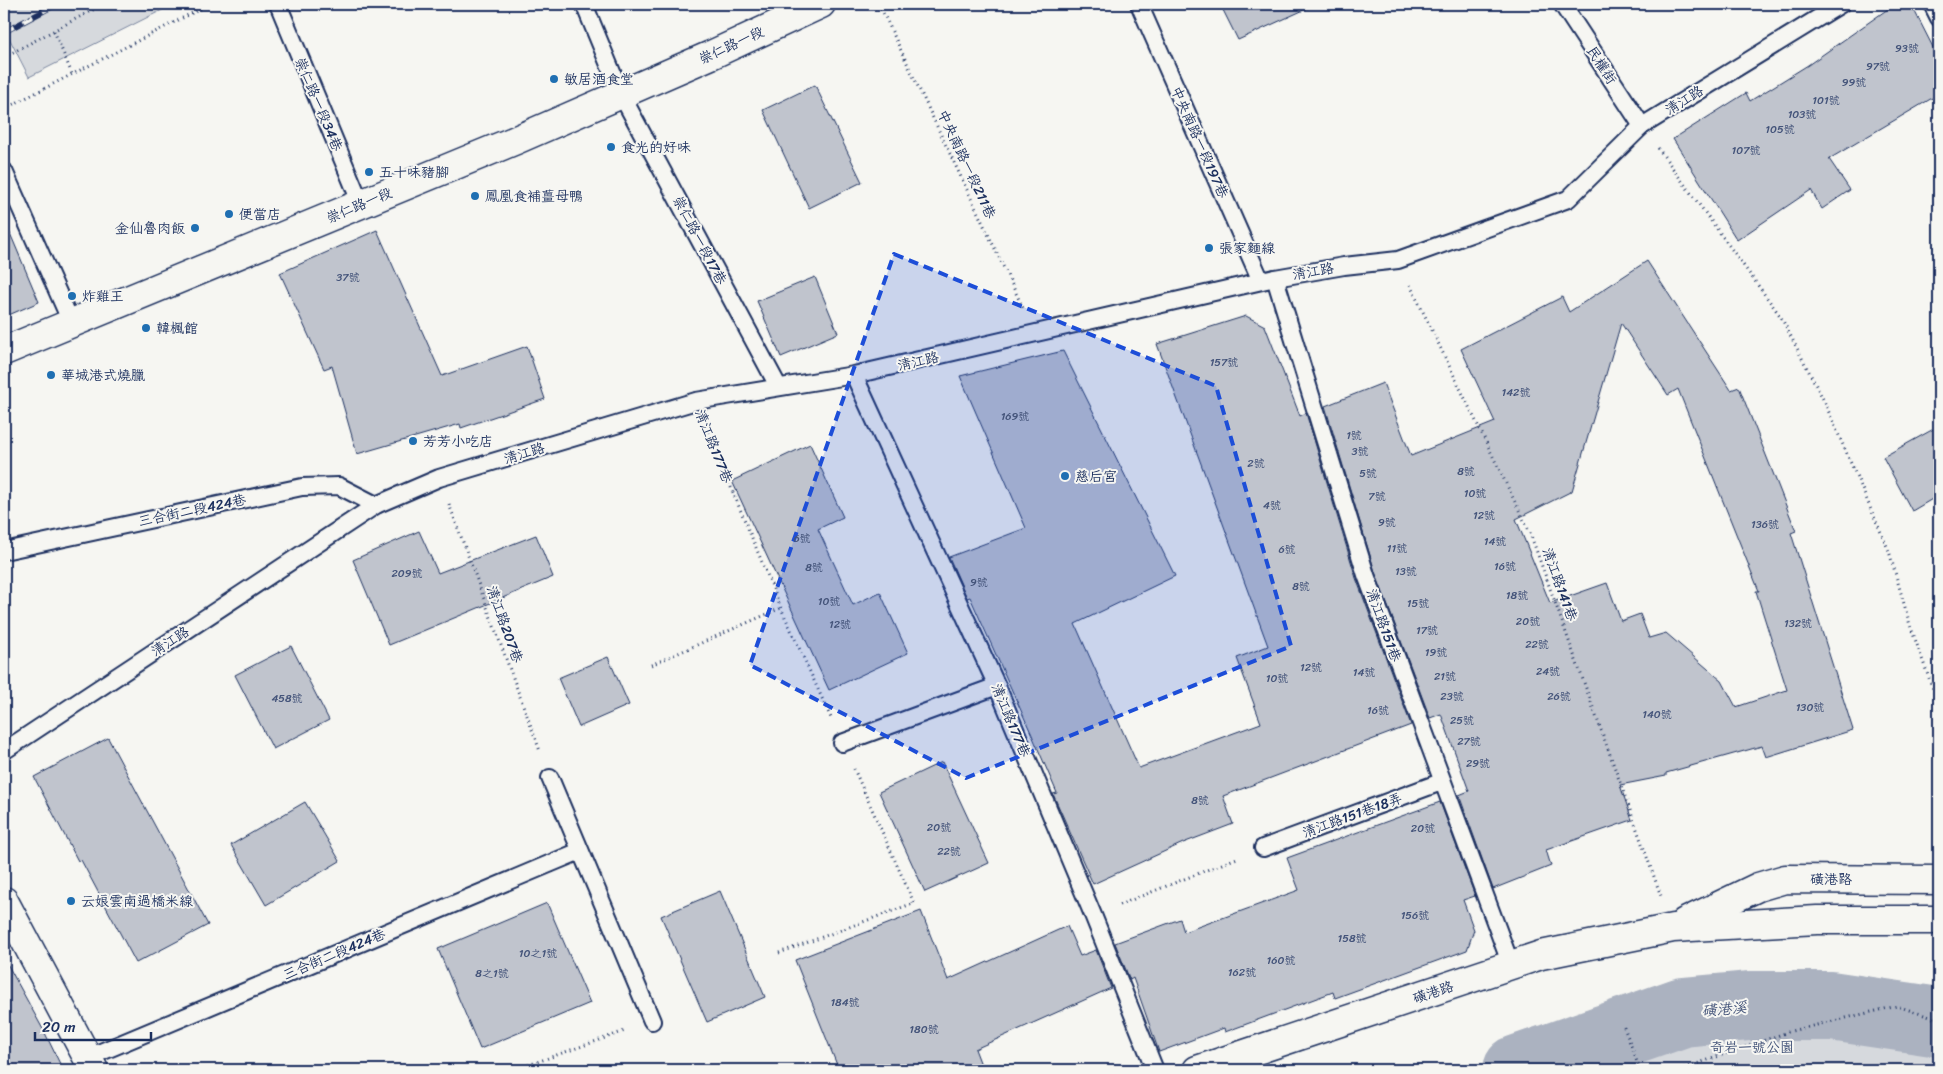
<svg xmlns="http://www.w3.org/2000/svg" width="1943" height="1074" font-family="Sriracha,'LXGW WenKai TC',sans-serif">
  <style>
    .green { fill: #d6d9dd; stroke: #78849e }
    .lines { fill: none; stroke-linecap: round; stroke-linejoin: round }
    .river { stroke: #abb2c0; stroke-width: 70 }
    .building { fill: #c0c4cd; stroke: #1b2f5e; fill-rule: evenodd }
    .lane-casing { stroke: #1b2f5e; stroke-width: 20 }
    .street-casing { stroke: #1b2f5e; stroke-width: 31 }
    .path { stroke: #1b2f5e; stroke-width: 3; stroke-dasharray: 1 4; stroke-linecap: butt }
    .lane { stroke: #f6f6f2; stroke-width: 16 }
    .street { stroke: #f6f6f2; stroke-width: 28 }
    .rail-casing { stroke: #1b2f5e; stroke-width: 5.5 }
    .rail { stroke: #f6f6f2; stroke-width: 4; stroke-dasharray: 11; stroke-linecap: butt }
    .marked { fill: #1d4ed8; fill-opacity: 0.2; stroke: #1d4ed8; stroke-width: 4; stroke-dasharray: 10 6; stroke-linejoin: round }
    .poi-dot { fill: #1f6fb2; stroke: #f6f6f2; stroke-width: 2 }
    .labels { text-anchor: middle; stroke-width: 4; stroke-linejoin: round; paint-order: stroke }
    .number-label { font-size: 11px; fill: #44547a }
    .street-label { font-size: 14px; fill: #1b2f5e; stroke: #f6f6f2 }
    .poi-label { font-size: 14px; fill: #1b2f5e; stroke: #f6f6f2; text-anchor: start }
    .park-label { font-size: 14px; fill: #405177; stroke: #f6f6f2 }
    .water-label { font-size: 15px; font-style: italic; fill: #46567b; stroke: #f6f6f2 }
  </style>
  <rect width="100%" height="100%" fill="#f6f6f2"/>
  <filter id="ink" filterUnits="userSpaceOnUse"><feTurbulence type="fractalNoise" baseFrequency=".02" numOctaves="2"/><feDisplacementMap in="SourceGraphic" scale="10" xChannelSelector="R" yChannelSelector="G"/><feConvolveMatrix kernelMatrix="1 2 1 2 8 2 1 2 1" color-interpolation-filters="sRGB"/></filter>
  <g filter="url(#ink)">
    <g class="green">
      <polygon points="4,4 174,4 29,77 4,28"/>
      <polygon points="1730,1024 1839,1025 1939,1045 1939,1070 1564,1070 1673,1031"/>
    </g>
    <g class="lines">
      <polyline class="river" points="1518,1070 1683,1012 1749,1006 1831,1006 1939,1022"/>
    </g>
    <g class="building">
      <polygon points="1220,4 1317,4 1238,40"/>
      <polygon points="1895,4 1911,4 1939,59 1939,94 1829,159 1850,190 1822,209 1811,190 1737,240 1673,139 1746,93 1750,101 1808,65"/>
      <polygon points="815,85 862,182 809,208 763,110"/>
      <polygon points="4,219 39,302 4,317"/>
      <polygon points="377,230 442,376 527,346 545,399 461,428 460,424 357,454 332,366 324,369 280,273"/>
      <path d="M1647,261L1731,390L1739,387L1796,531L1791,533L1853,730L1766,757L1762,746L1666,773V776L1620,785L1632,820L1546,850L1551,866L1493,889L1459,795L1469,791L1441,714L1430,718L1375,572L1325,406L1383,383L1411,456L1495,422L1461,349L1562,297L1569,312ZM1621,323L1668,395L1678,389L1759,591H1756L1787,690L1736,707L1722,681L1666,633L1649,638L1640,614L1621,621L1607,583L1550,603L1516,519L1572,491Z"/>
      <polygon points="815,277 838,333 781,357 757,301"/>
      <polygon points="1246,316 1265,326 1300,416 1306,413 1356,578 1411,725 1223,796 1233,824 1183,843 1093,884 1053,794 1057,793 1032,735 970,597 967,598 949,557 1026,528 960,376 1063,351 1175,576 1075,624 1139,768 1261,723 1237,658 1268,646 1157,344"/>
      <polygon points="1939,426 1939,495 1912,511 1883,457"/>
      <polygon points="810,444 843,517 818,529 853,605 880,592 908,653 829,690 732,481"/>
      <polygon points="419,531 438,573 536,535 553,577 389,645 353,560"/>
      <polygon points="291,646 329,720 273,749 235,675"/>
      <polygon points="608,657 629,705 579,727 558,678"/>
      <polygon points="108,738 208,925 136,963 81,860 78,861 34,777"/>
      <polygon points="942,762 989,863 925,892 879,792"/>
      <polygon points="305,802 340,861 266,905 231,845"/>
      <polygon points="1440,802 1475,896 1463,900 1474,930 1467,950 1335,998 1333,992 1225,1032 1224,1028 1159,1052 1133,978 1130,980 1115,943 1180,919 1184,932 1299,890 1287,858"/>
      <polygon points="720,891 765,997 707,1022 661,916"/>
      <polygon points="547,903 590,1003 480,1049 438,949"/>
      <polygon points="921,911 948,980 1067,926 1080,956 1096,950 1111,988 975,1049 983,1070 839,1070 795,960"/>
      <polygon points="4,958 45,1033 63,1070 4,1070"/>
    </g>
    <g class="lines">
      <defs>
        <g id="lane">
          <polyline points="278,4 361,204"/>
          <polyline points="584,4 621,94 778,386"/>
          <polyline points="1139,4 1261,281"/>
          <polyline points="1562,4 1642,126"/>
          <polyline points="1932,4 1939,18"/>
          <polyline points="4,171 71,322"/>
          <polyline points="1275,278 1366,575 1511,965"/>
          <polyline points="854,375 997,686 1093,915 1155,1070"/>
          <polyline points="4,551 302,487 339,486 376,505"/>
          <polyline points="842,743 997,686"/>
          <polyline points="4,751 376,505 439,478 696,401 854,375 1275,278 1344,266 1398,260 1568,199 1642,126 1841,4"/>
          <polyline points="550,778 652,1021"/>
          <polyline points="1263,848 1441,782"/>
          <polyline points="89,1057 580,851"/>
        </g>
        <g id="street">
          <polyline points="4,351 516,140 711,55 821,4"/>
          <polyline points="4,901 94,1070"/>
          <polyline points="1685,922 1758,887 1785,879 1939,880"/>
          <polyline points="1197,1070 1541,955 1673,928 1817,920 1939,920"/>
        </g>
      </defs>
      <use href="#lane" class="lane-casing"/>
      <use href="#street" class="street-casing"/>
      <g class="path">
        <polyline points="879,4 1023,308"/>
        <polyline points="54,31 72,74"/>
        <polyline points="4,57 104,4"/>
        <polyline points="4,109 210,4"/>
        <polyline points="1658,148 1781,317 1824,401 1889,551 1910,625 1939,706"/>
        <polyline points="1410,285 1530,533 1661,896"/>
        <polyline points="706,427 781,608 831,718"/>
        <polyline points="449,504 540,751"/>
        <polyline points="651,665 781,608"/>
        <polyline points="1119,905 1237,858"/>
        <polyline points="779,953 914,903 854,769"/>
        <polyline points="1624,1027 1640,1070"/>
        <polyline points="514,1070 625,1031"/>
        <polyline points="1679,1070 1791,1031 1897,1006 1939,1020"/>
      </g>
      <use href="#lane" class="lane"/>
      <use href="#street" class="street"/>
      <defs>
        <polyline id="rail" points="4,32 57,4"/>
      </defs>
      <use href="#rail" class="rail-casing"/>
      <use href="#rail" class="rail"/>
    </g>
  </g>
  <path class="marked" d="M894,254L1216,386L1291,646L966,778L750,665Z"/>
  <g class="poi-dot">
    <circle cx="554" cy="79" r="5"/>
    <circle cx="611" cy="147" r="5"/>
    <circle cx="369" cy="172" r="5"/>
    <circle cx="475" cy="196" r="5"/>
    <circle cx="229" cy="214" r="5"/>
    <circle cx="195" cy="228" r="5"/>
    <circle cx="1209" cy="248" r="5"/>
    <circle cx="72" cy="296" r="5"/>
    <circle cx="146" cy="328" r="5"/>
    <circle cx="51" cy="375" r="5"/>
    <circle cx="413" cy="441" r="5"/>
    <circle cx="1065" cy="476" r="5"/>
    <circle cx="71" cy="901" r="5"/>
  </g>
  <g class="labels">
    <g class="number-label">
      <text x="1907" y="52">93號</text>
      <text x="1878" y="70">97號</text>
      <text x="1854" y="86">99號</text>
      <text x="1826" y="104">101號</text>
      <text x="1802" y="118">103號</text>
      <text x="1780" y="133">105號</text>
      <text x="1746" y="154">107號</text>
      <text x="348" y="281">37號</text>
      <text x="1224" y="366">157號</text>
      <text x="1516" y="396">142號</text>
      <text x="1015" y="420">169號</text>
      <text x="1354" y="439">1號</text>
      <text x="1360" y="455">3號</text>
      <text x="1256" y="467">2號</text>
      <text x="1466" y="475">8號</text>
      <text x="1368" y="477">5號</text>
      <text x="1475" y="497">10號</text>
      <text x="1377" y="500">7號</text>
      <text x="1272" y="509">4號</text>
      <text x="1484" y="519">12號</text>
      <text x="1387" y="526">9號</text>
      <text x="1765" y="528">136號</text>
      <text x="802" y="542">6號</text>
      <text x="1495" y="545">14號</text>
      <text x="1397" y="552">11號</text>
      <text x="1287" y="553">6號</text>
      <text x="1505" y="570">16號</text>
      <text x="814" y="571">8號</text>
      <text x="1406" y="575">13號</text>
      <text x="407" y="577">209號</text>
      <text x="979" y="586">9號</text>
      <text x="1301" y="590">8號</text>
      <text x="1517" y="599">18號</text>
      <text x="829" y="605">10號</text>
      <text x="1418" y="607">15號</text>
      <text x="1528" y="625">20號</text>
      <text x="1798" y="627">132號</text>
      <text x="840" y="628">12號</text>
      <text x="1427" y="634">17號</text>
      <text x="1537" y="648">22號</text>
      <text x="1436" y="656">19號</text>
      <text x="1311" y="671">12號</text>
      <text x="1548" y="675">24號</text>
      <text x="1364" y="676">14號</text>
      <text x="1445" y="680">21號</text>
      <text x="1277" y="682">10號</text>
      <text x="1452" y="700">23號</text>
      <text x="1559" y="700">26號</text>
      <text x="287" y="702">458號</text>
      <text x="1810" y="711">130號</text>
      <text x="1378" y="714">16號</text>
      <text x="1657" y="718">140號</text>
      <text x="1462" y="724">25號</text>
      <text x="1469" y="745">27號</text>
      <text x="1478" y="767">29號</text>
      <text x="1200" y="804">8號</text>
      <text x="939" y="831">20號</text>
      <text x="1423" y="832">20號</text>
      <text x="949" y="855">22號</text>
      <text x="1415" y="919">156號</text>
      <text x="1352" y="942">158號</text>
      <text x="538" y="957">10之1號</text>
      <text x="1281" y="964">160號</text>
      <text x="1242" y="976">162號</text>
      <text x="492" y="977">8之1號</text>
      <text x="845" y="1006">184號</text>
      <text x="924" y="1033">180號</text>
    </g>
    <g class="street-label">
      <text transform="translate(731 45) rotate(-25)" y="5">崇仁路一段</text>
      <text transform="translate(1602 65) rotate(57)" y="5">民權街</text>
      <text transform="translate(1684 100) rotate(-32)" y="5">清江路</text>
      <text transform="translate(319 104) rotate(67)" y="5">崇仁路一段34巷</text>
      <text transform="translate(1200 142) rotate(66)" y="5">中央南路一段197巷</text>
      <text transform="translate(967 164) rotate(65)" y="5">中央南路一段211巷</text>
      <text transform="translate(359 205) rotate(-23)" y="5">崇仁路一段</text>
      <text transform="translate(700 240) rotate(62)" y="5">崇仁路一段17巷</text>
      <text transform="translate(1313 271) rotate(-10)" y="5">清江路</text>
      <text transform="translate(918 361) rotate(-13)" y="5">清江路</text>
      <text transform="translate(714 446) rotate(68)" y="5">清江路177巷</text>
      <text transform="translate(524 453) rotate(-17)" y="5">清江路</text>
      <text transform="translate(192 510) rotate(-12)" y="5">三合街二段424巷</text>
      <text transform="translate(1560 584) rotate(70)" y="5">清江路141巷</text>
      <text transform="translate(505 624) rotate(70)" y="5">清江路207巷</text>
      <text transform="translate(1384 625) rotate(70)" y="5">清江路151巷</text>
      <text transform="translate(170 641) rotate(-33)" y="5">清江路</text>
      <text transform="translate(1011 720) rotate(67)" y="5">清江路177巷</text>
      <text transform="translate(1352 815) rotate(-20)" y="5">清江路151巷18弄</text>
      <text x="1831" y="884">磺港路</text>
      <text transform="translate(334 954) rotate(-23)" y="5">三合街二段424巷</text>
      <text transform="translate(1433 992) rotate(-19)" y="5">磺港路</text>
    </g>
    <g class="poi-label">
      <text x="564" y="84">敏居酒食堂</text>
      <text x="621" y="152">食光的好味</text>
      <text x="379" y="177">五十味豬腳</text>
      <text x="485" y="201">鳳凰食補薑母鴨</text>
      <text x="239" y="219">便當店</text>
      <text x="185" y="233" text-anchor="end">金仙魯肉飯</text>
      <text x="1219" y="253">張家麵線</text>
      <text x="82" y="301">炸雞王</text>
      <text x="156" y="333">韓楓館</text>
      <text x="61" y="380">華城港式燒臘</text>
      <text x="423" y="446">芳芳小吃店</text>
      <text x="1075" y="481">慈后宮</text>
      <text x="81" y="906">云娘雲南過橋米線</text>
    </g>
    <g class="park-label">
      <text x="1752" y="1052">奇岩一號公園</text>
    </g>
    <g class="water-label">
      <text transform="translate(1724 1009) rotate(-5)" y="5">磺港溪</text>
    </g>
  </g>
  <rect width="1943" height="1074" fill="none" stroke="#f6f6f2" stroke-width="20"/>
  <rect x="10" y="10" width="1923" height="1054" fill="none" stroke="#1b2f5e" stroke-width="2" filter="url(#ink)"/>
  <path d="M35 1032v8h116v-8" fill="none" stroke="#1b2f5e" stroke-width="2.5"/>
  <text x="42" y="1032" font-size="15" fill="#1b2f5e" stroke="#f6f6f2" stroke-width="4" paint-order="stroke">20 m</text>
</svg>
